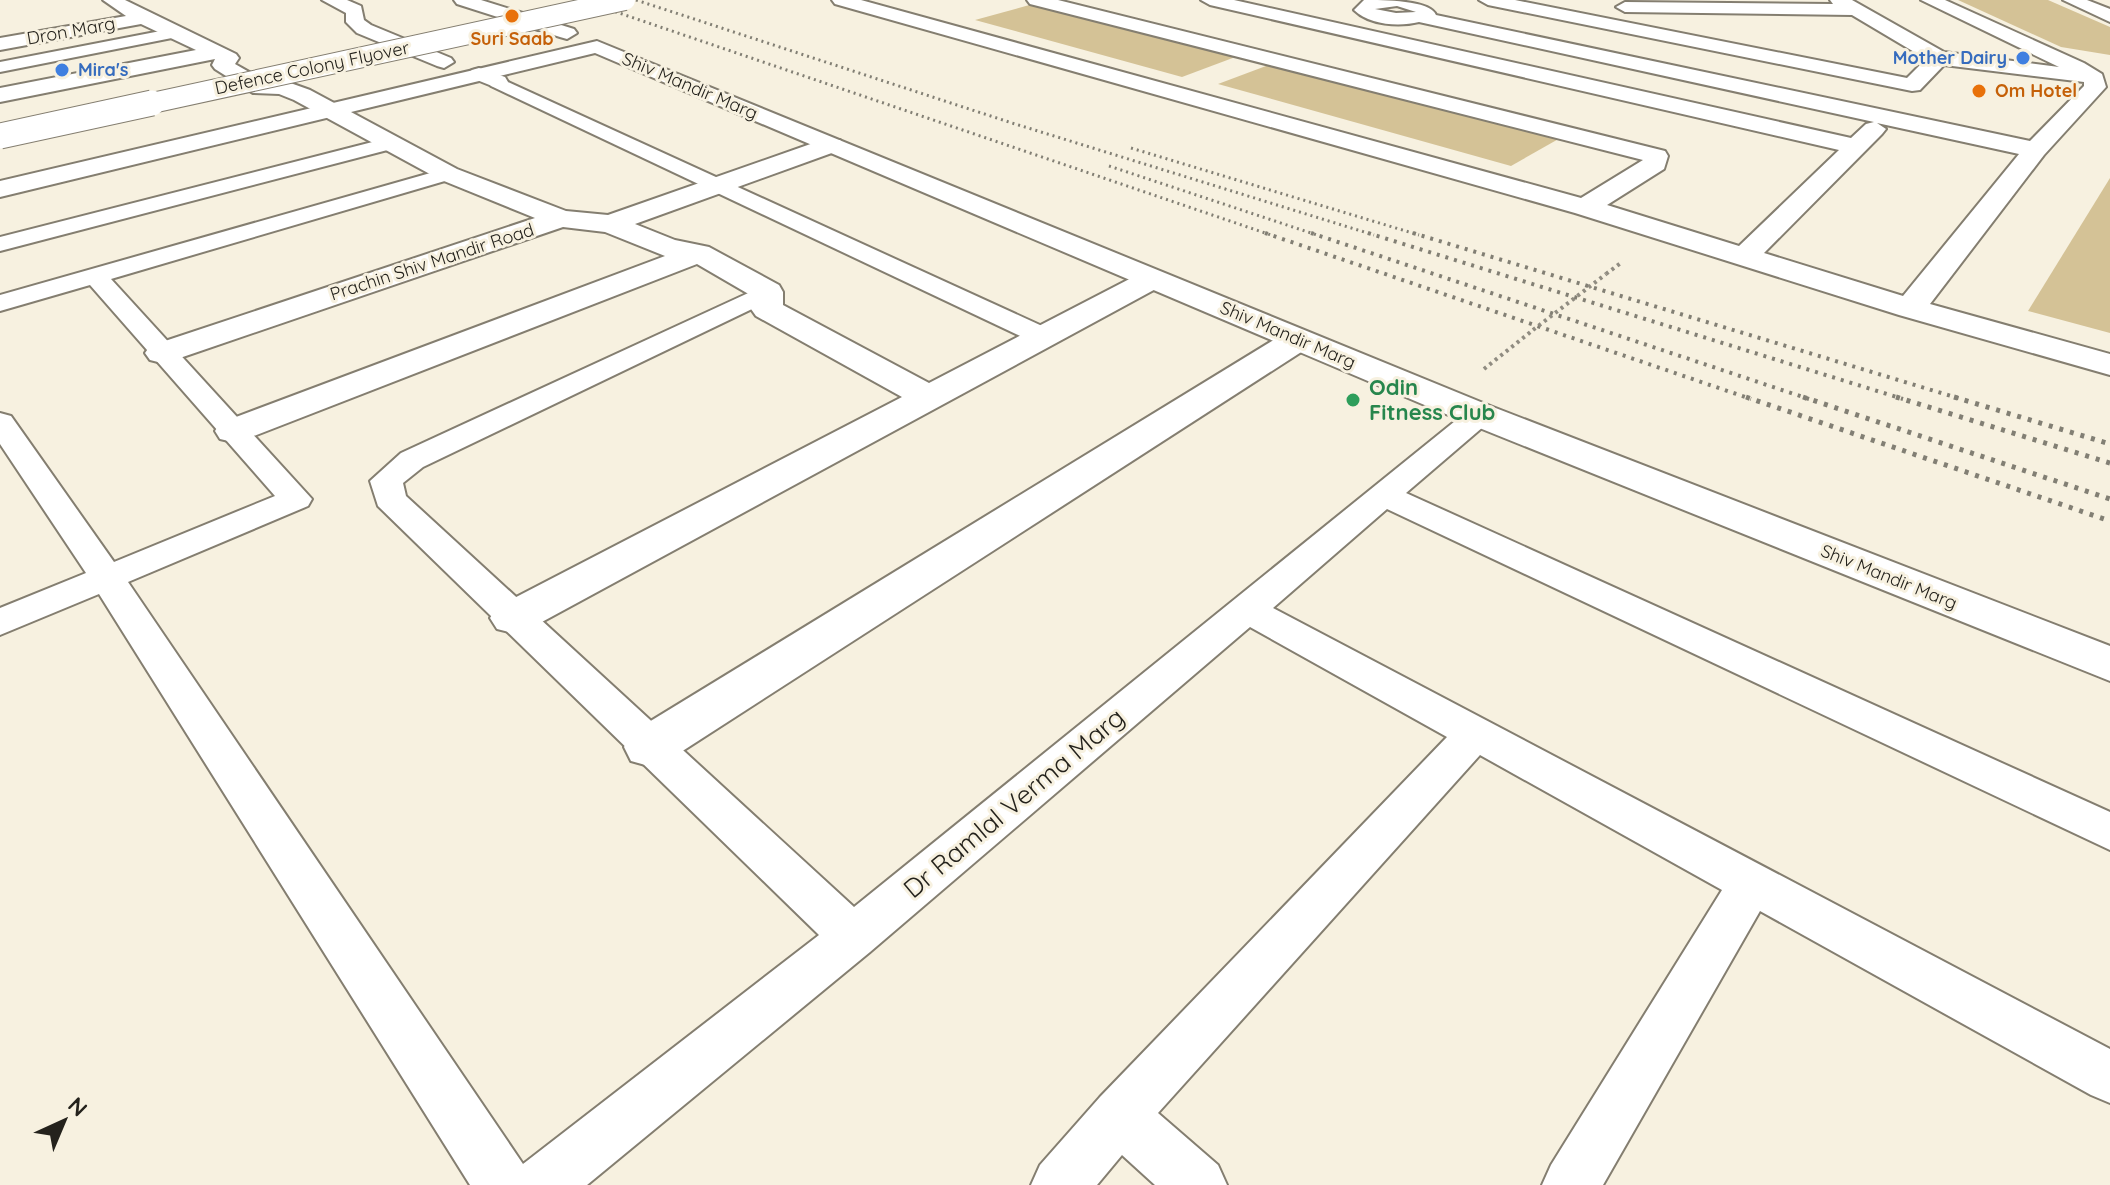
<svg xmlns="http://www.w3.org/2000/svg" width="2110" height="1185" font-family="Quicksand,sans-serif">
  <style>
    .green { fill: #d4c296 }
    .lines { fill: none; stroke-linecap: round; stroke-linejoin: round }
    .lane-casing { stroke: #847e70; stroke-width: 4 }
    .street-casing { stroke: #847e70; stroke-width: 4 }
    .secondary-casing { stroke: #847e70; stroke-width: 4 }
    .path { stroke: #908c81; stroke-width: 4; stroke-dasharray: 3 4; stroke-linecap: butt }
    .lane { fill: #fff; fill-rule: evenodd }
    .street { fill: #fff; fill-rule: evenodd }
    .secondary { fill: #fff; fill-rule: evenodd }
    .rail-far2 { stroke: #827f74; stroke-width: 3; stroke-dasharray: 2 4; stroke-linecap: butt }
    .rail-far1 { stroke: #827f74; stroke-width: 4; stroke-dasharray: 3 6; stroke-linecap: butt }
    .rail { stroke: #827f74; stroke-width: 5; stroke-dasharray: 4 7; stroke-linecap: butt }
    .secondary-bridge-far1-casing { stroke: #847e70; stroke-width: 22; stroke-linecap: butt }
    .secondary-bridge-casing { stroke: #847e70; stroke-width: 27; stroke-linecap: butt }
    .path-bridge { stroke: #908c81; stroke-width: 4; stroke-dasharray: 3 4; stroke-linecap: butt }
    .secondary-bridge-far1 { stroke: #fff; stroke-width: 20 }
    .secondary-bridge { stroke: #fff; stroke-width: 25 }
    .food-dot { fill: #e8710a; stroke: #f7f1e0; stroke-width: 3 }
    .shop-dot { fill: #3f7fe0; stroke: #f7f1e0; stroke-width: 3 }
    .leisure-dot { fill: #2e9e5b; stroke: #f7f1e0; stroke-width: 3 }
    .labels { text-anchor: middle; stroke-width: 6; stroke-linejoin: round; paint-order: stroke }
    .far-street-label { font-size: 18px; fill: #24221c; stroke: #f7f1e0 }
    .far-food-label { font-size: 18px; font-weight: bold; fill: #c56008; stroke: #f7f1e0 }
    .far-shop-label { font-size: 18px; font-weight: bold; fill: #366cbe; stroke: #f7f1e0; text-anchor: end }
    .leisure-label { font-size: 22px; font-weight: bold; fill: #27864d; stroke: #f7f1e0; text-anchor: start }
    .near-street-label { font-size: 26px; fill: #24221c; stroke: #f7f1e0 }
  </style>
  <rect width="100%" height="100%" fill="#f7f1e0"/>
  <g class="green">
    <polygon points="1958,0 2048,0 2110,27 2110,55 2061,47"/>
    <polygon points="1033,4 1238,56 1182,77 975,20"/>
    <polygon points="1274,63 1562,137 1511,166 1218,84"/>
    <polygon points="2110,178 2110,333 2028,311"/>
  </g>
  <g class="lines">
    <defs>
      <g id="lane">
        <polygon points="176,28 182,30 182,36 0,72 0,62"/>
        <polygon points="497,77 1053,331 1057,337 1053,343 1035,343 491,86 488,82 491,78"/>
        <polygon points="392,137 399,139 402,143 399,147 0,251 0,237"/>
        <polygon points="448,168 455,170 458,174 455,178 111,279 312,499 308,506 128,582 523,1164 819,935 378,506 370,481 401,453 768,284 777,287 781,292 777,297 423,467 403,483 406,496 854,907 1470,409 1480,406 1490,409 1495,415 1490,421 1406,493 2110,812 2110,850 1387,509 1273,608 2110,1049 2110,1103 2091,1095 1760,911 1603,1185 1542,1185 1551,1165 1722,890 1480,755 1158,1113 1218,1165 1227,1185 1155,1185 1122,1155 1097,1185 1031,1185 1040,1165 1100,1097 1447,737 1250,627 870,952 587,1185 470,1185 99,594 0,635 0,608 86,573 0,444 0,413 11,416 114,562 275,496 90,285 0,311 0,295"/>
      </g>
      <g id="street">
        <polygon points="103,0 125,0 236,54 239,58 235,64 265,81 282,80 310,90 457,169 566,211 608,215 822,140 840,140 843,145 840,150 635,224 675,240 709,247 779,285 783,292 783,305 929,383 1141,273 1152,270 1163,273 1167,279 1163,285 529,629 513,633 497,629 490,618 497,607 902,397 756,316 751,309 752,296 697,264 246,439 233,442 220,439 215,431 220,423 665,256 605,232 563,227 174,360 162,363 150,360 145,353 150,346 535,218 439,179 294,100 279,94 253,93 215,69 212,65 215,59 0,102 0,88 196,50 141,24 0,50 0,38 126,16"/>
        <path d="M832,0H861L1581,198L1643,160L1030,4L1027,0H1058L1665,151L1668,156L1664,169L1607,205L1739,246L1839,150L1210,5L1201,0H1234L1851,138L1866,124L1874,122L1419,22C1399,27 1369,25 1354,10L1364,0C1384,0 1430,0 1436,15L2030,141L2084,86V82L1944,65L1920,90L1912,91L1488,5L1479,0H1515L1907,78L1926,59L1852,15L1625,12L1616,7L1625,2L1833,4L1830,0H1852L1944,52L2059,67L1921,0H1945L2084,63L2102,74L2106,87L2044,155L1930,304L2110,354V375L1899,315L1575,213L835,4ZM1397,6L1416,12L1396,13L1375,9ZM1877,123L2019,154L1903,296L1764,253L1882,134L1886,129Z"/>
        <polygon points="2063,0 2087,0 2110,9 2110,22"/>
        <polygon points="479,68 505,77 508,82 497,88 472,78 468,74 472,70"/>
        <polygon points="1297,330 1309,333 1313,340 1309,347 667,761 649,766 631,761 624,747 631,733 1285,333"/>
      </g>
      <g id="secondary">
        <polygon points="322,0 347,0 361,6 364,20 371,25 451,58 454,62 444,68 437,66 357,33 346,22 346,13"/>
        <polygon points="454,0 481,0 574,29 577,33 567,39 560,37 457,4"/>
        <polygon points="597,41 1493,407 2110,646 2110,681 1467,423 595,53 0,197 0,181"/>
      </g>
    </defs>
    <use href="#lane" class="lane-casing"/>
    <use href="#street" class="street-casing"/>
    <use href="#secondary" class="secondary-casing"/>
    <g class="path">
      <polyline points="1606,274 1622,262"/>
      <polyline points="1484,369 1533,330"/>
    </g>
    <use href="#lane" class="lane"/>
    <use href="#street" class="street"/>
    <use href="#secondary" class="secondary"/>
    <g class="rail-far2">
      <polyline points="581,0 1271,235"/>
      <polyline points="636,0 1012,123 1374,235"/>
      <polyline points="1131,148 1419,235"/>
      <polyline points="1109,166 1317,235"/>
    </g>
    <g class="rail-far1">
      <polyline points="1265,233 1751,399"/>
      <polyline points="1311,233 1809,399"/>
      <polyline points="1368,233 1903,399"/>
      <polyline points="1413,233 1961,399"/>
    </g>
    <g class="rail">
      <polyline points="1746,397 2110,521"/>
      <polyline points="1803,397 2110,499"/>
      <polyline points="1896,397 2110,463"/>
      <polyline points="1954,397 2110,444"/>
    </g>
    <defs>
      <polyline id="secondary-bridge-far1" points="143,105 625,0"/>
      <polyline id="secondary-bridge" points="0,136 152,103"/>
    </defs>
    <use href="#secondary-bridge-far1" class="secondary-bridge-far1-casing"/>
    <use href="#secondary-bridge" class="secondary-bridge-casing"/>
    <polyline class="path-bridge" points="1533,330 1606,274"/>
    <use href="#secondary-bridge-far1" class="secondary-bridge-far1"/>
    <use href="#secondary-bridge" class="secondary-bridge"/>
  </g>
  <g class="food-dot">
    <circle cx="512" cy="16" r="8"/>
    <circle cx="1979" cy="91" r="8"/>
  </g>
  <g class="shop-dot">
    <circle cx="2023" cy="58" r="8"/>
    <circle cx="62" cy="70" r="8"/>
  </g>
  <circle class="leisure-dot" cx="1353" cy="400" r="8"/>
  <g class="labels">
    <g class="far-street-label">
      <text transform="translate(71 31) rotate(-10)" y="6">Dron Marg</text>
      <text transform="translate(312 68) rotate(-12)" y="6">Defence Colony Flyover</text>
      <text transform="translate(690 86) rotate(23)" y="6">Shiv Mandir Marg</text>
      <text transform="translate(432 262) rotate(-18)" y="6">Prachin Shiv Mandir Road</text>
      <text transform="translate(1288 335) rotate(23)" y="6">Shiv Mandir Marg</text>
      <text transform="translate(1889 577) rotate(22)" y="6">Shiv Mandir Marg</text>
    </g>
    <g class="far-food-label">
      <text x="512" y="45">Suri Saab</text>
      <text x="1995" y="97" text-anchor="start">Om Hotel</text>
    </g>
    <g class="far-shop-label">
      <text x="2007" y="64">Mother Dairy</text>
      <text x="78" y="76" text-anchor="start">Mira's</text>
    </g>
    <g class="leisure-label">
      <text x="1369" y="395">Odin<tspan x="1369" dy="25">Fitness Club</tspan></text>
    </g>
    <g class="near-street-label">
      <text transform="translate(1014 803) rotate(-40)" y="9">Dr Ramlal Verma Marg</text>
    </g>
  </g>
  <g transform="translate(64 1121) rotate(44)" stroke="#f7f1e0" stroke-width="6" paint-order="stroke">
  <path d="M0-6L14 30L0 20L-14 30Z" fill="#24221c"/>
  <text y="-12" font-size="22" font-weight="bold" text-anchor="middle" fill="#24221c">N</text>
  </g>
</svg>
